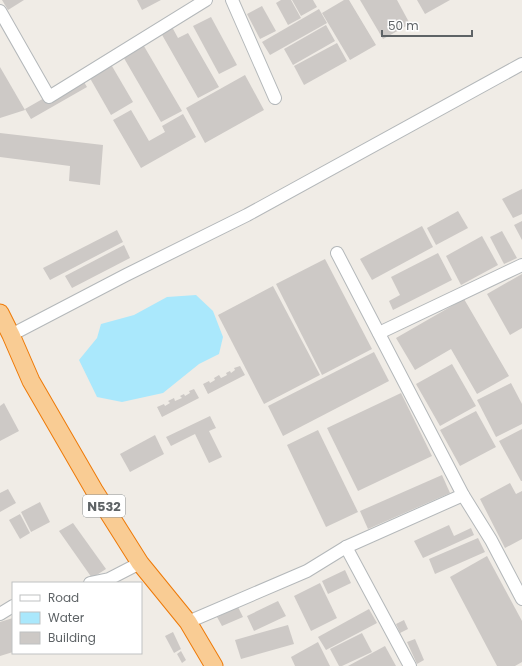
<svg xmlns="http://www.w3.org/2000/svg" width="522" height="666" font-family="Poppins,sans-serif">
  <style>
    .water { fill: #aae8fc }
    .building { fill: #cdc9c6 }
    .lines { fill: none; stroke-linecap: round; stroke-linejoin: round }
    .minor-casing { stroke: #b4b8ba; stroke-width: 14 }
    .highway-casing { stroke: #ee7a08; stroke-width: 19 }
    .minor { stroke: #fff; stroke-width: 12 }
    .highway { stroke: #f9cc94; stroke-width: 17 }
    .labels { text-anchor: middle; stroke-width: 4; stroke-linejoin: round; paint-order: stroke }
    .shield { fill: #fff; stroke: #8e9294; stroke-width: 1 }
    .shield-label { font-size: 13px; font-weight: bold; fill: #5e6366 }
  </style>
  <rect width="100%" height="100%" fill="#f0ece6"/>
  <polygon class="water" points="196,295 213,311 223,337 219,354 199,364 163,393 122,402 97,397 79,360 97,338 101,324 134,315 167,297"/>
  <g class="building">
    <polygon points="2,0 24,0 8,10"/>
    <polygon points="137,0 161,0 142,10"/>
    <polygon points="281,0 291,0 301,18 288,25 276,3"/>
    <polygon points="292,0 313,0 317,7 301,16"/>
    <polygon points="344,0 349,0 376,45 350,60 322,13"/>
    <polygon points="360,0 397,0 410,24 383,39"/>
    <polygon points="417,0 450,0 425,14"/>
    <polygon points="262,6 276,31 260,39 247,14"/>
    <polygon points="319,9 327,23 270,55 262,42"/>
    <polygon points="211,17 237,65 219,74 193,26"/>
    <polygon points="326,25 335,41 293,65 284,49"/>
    <polygon points="172,27 178,38 188,33 219,87 198,98 161,33"/>
    <polygon points="141,41 182,111 161,122 121,53"/>
    <polygon points="337,43 347,61 304,85 294,66"/>
    <polygon points="109,61 133,102 111,115 87,73"/>
    <polygon points="0,67 25,110 0,118"/>
    <polygon points="245,75 264,110 205,143 186,108"/>
    <polygon points="81,77 87,87 31,119 25,109"/>
    <polygon points="131,110 149,141 165,132 162,126 183,114 196,137 141,168 113,120"/>
    <polygon points="0,133 103,145 100,185 69,181 70,166 0,157"/>
    <polygon points="522,189 522,214 513,218 502,199"/>
    <polygon points="458,211 468,228 436,245 427,228"/>
    <polygon points="522,221 522,240 514,225"/>
    <polygon points="422,226 433,247 372,280 360,259"/>
    <polygon points="117,230 123,242 50,280 43,268"/>
    <polygon points="502,231 517,258 504,264 490,237"/>
    <polygon points="482,236 498,265 461,285 446,256"/>
    <polygon points="124,245 130,258 72,288 65,276"/>
    <polygon points="438,253 452,280 393,310 389,301 400,295 391,277"/>
    <polygon points="325,259 372,349 322,375 276,284"/>
    <polygon points="522,274 522,328 510,335 487,294"/>
    <polygon points="273,286 320,375 264,404 218,315"/>
    <polygon points="464,299 509,376 477,394 451,349 415,370 396,338"/>
    <polygon points="374,352 389,381 283,436 268,406"/>
    <polygon points="452,364 476,406 440,426 416,384"/>
    <polygon points="240,366 245,375 208,394 203,384 209,381 210,383 215,380 214,378 219,375 221,378 227,375 226,373 230,371 231,373 235,370 234,368"/>
    <polygon points="511,383 522,404 522,424 496,437 477,400"/>
    <polygon points="194,389 199,398 162,417 157,407 164,404 165,406 170,403 168,401 174,398 175,401 182,398 180,396 184,394 185,396 190,393 189,391"/>
    <polygon points="401,393 432,456 358,491 327,428"/>
    <polygon points="4,403 19,431 0,441 0,406"/>
    <polygon points="476,411 496,447 460,466 440,430"/>
    <polygon points="210,416 216,428 209,431 222,457 209,463 195,434 171,446 166,437"/>
    <polygon points="522,429 522,481 521,481 499,441"/>
    <polygon points="318,430 358,512 326,527 287,445"/>
    <polygon points="155,435 164,454 130,472 120,454"/>
    <polygon points="442,475 450,493 368,529 360,511"/>
    <polygon points="510,483 516,494 522,491 522,539 505,548 480,499"/>
    <polygon points="8,489 16,503 0,512 0,493"/>
    <polygon points="40,502 50,522 31,532 21,512"/>
    <polygon points="20,514 30,533 20,539 9,520"/>
    <polygon points="73,523 106,569 92,578 59,531"/>
    <polygon points="449,525 454,536 471,528 474,535 423,558 414,541"/>
    <polygon points="478,538 485,552 435,574 429,559"/>
    <polygon points="487,556 522,621 522,662 515,666 497,666 450,577"/>
    <polygon points="345,570 351,583 328,594 322,581"/>
    <polygon points="320,583 337,618 311,631 294,596"/>
    <polygon points="278,601 286,616 254,631 247,616"/>
    <polygon points="238,607 243,617 222,626 217,617"/>
    <polygon points="369,609 377,623 326,650 318,637"/>
    <polygon points="13,618 13,652 0,656 0,622"/>
    <polygon points="404,620 408,629 400,633 396,624"/>
    <polygon points="288,625 294,644 241,659 235,640"/>
    <polygon points="173,632 181,649 174,653 165,636"/>
    <polygon points="362,633 372,652 342,666 339,666 330,649"/>
    <polygon points="415,639 424,660 417,664 407,642"/>
    <polygon points="318,642 330,666 295,666 291,657"/>
    <polygon points="385,646 396,666 348,666"/>
    <polygon points="181,651 186,660 182,663 177,654"/>
  </g>
  <g class="lines">
    <defs>
      <g id="minor">
        <polyline points="232,0 275,98"/>
        <polyline points="0,11 49,97 206,0"/>
        <polyline points="337,253 463,495 491,540 522,599"/>
        <polyline points="379,333 522,265"/>
        <polyline points="11,335 126,275 247,215 522,64"/>
        <polyline points="346,547 410,666"/>
        <polyline points="90,583 109,579 140,563"/>
        <polyline points="0,614 13,606"/>
        <polyline points="188,622 307,571 346,547 463,495"/>
      </g>
      <polyline id="highway" points="0,313 11,335 31,381 94,490 140,563 188,622 214,666"/>
    </defs>
    <use href="#minor" class="minor-casing"/>
    <use href="#highway" class="highway-casing"/>
    <use href="#minor" class="minor"/>
    <use href="#highway" class="highway"/>
  </g>
  <g class="labels">
    <rect class="shield" x="83" y="495" width="42" height="22" rx="3"/>
    <g class="shield-label">
      <text x="104" y="511">N532</text>
    </g>
  </g>
  <rect x="12" y="582" width="130" height="72" fill="#ffffff" stroke="#bfc1c2"/>
  <rect x="20" y="595" width="20" height="6" fill="#ffffff" stroke="#bfc1c2"/>
  <text x="48" y="602" font-size="12" fill="#5e6366">Road</text>
  <rect x="20" y="612" width="20" height="12" fill="#aae8fc" stroke="#bfc1c2"/>
  <text x="48" y="622" font-size="12" fill="#5e6366">Water</text>
  <rect x="20" y="632" width="20" height="12" fill="#cdc9c6" stroke="#bfc1c2"/>
  <text x="48" y="642" font-size="12" fill="#5e6366">Building</text>
  <path d="M382 30v6h90v-6" fill="none" stroke="#5e6366" stroke-width="2"/>
  <text x="388" y="30" font-size="12" fill="#5e6366" stroke="#ffffff" stroke-width="3" paint-order="stroke">50 m</text>
</svg>
